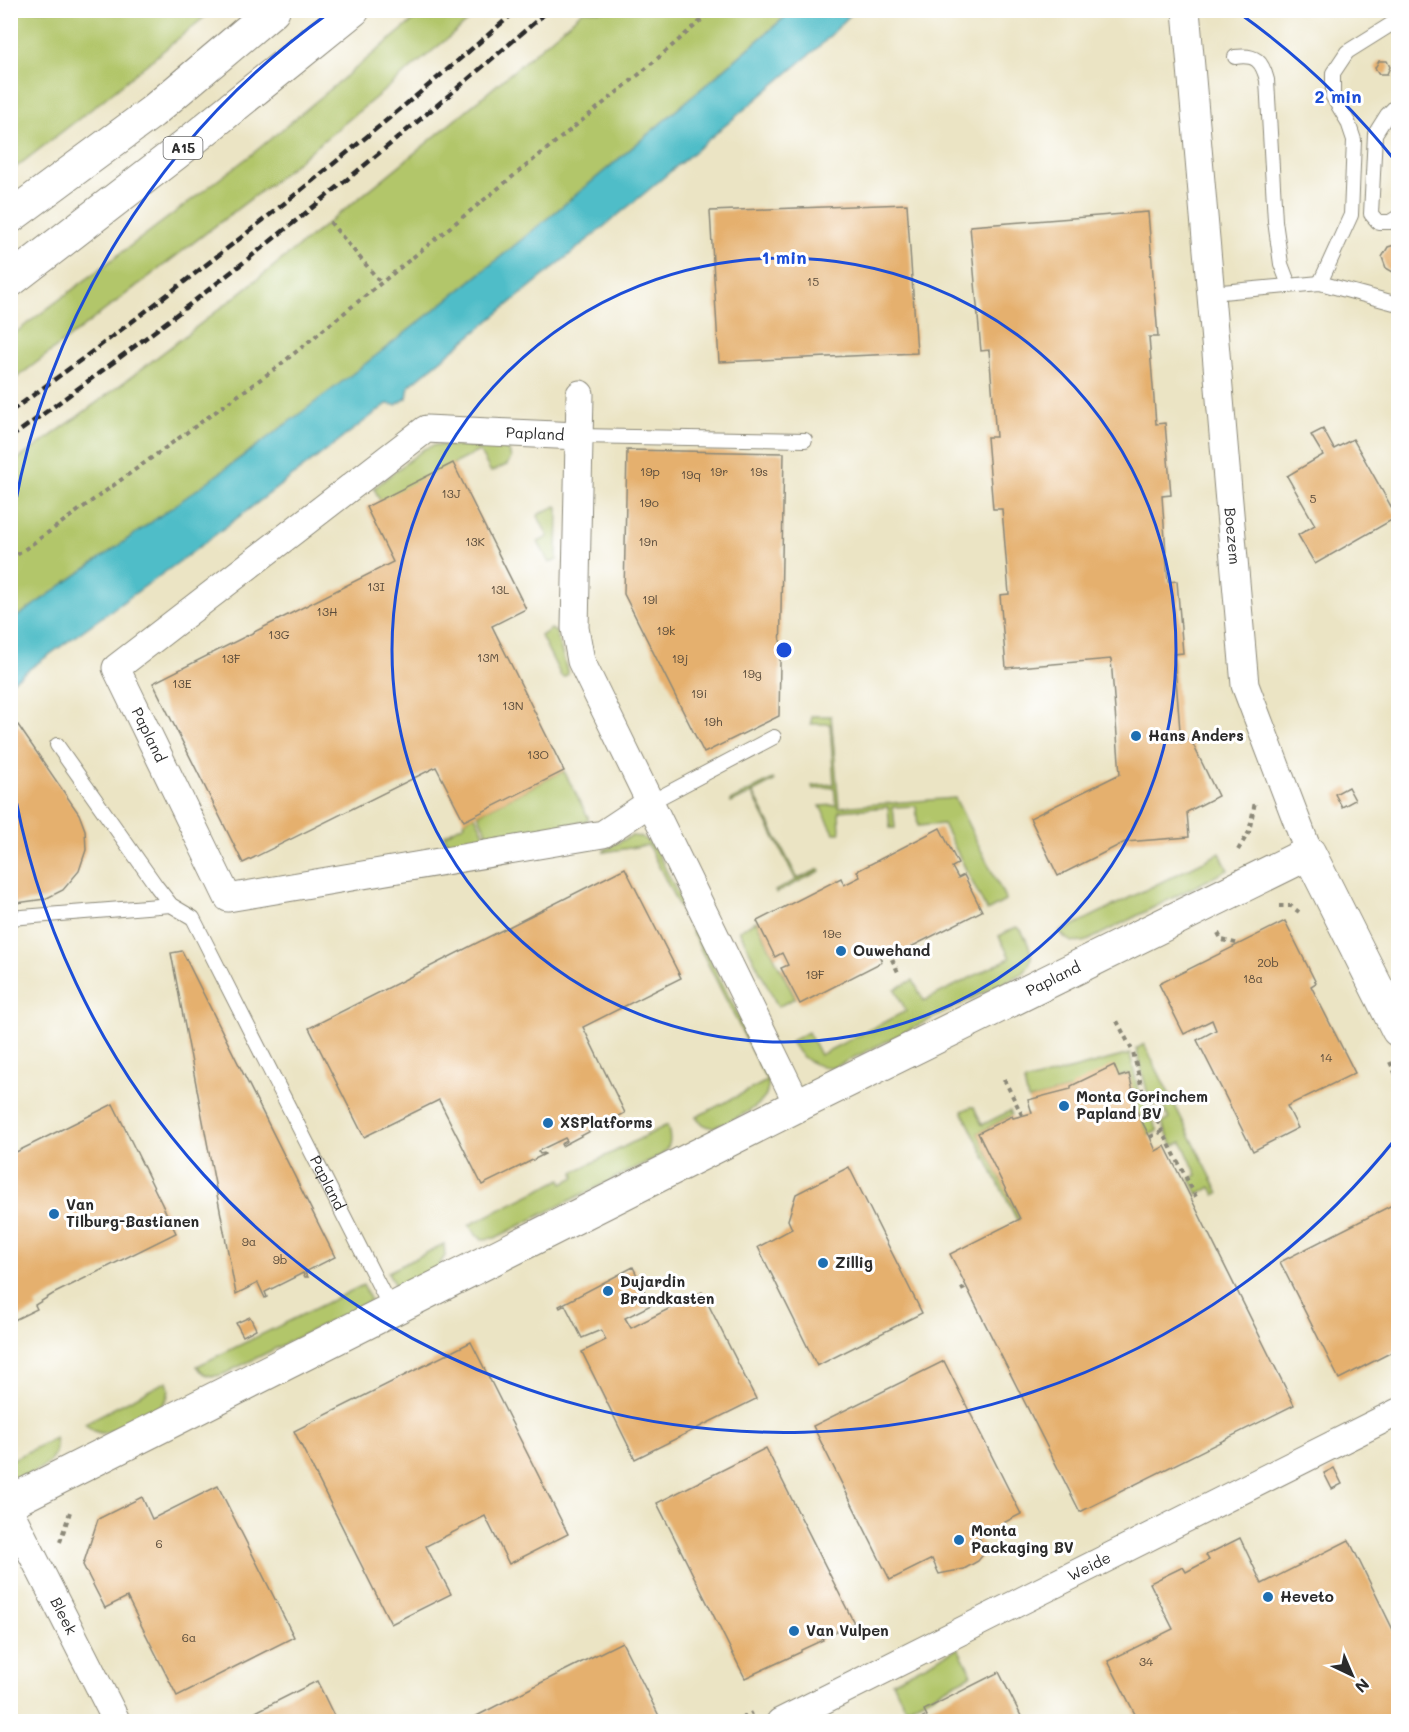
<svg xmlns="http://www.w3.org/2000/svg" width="1409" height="1732" font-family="Mali,sans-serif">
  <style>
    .green { fill: #b2c66a; stroke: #6e784a; stroke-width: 1.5 }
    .water { fill: #50bdc8; stroke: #3e747a; stroke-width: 1.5 }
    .building { fill: #e5b06e }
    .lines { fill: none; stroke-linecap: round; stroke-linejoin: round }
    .service-casing { stroke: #8b8878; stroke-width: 16 }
    .minor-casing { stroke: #8b8878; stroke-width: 29 }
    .tertiary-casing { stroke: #8b8878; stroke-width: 35 }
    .motorway-casing { stroke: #8b8878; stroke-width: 35 }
    .path { stroke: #8b8878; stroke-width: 4; stroke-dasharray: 4.5 4.5; stroke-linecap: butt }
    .service { stroke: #fff; stroke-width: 14 }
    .minor { stroke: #fff; stroke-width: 27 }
    .tertiary { stroke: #fff; stroke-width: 33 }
    .motorway { stroke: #fff; stroke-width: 33 }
    .rail { stroke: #2b2b2b; stroke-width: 4.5; stroke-dasharray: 9 4.5; stroke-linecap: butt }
    .ring { fill: none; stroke: #1d4ed8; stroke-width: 3 }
    .poi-dot { fill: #1f6fb2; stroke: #fff; stroke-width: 2 }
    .labels { text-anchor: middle; stroke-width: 6; stroke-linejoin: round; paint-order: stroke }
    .number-label { font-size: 12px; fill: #5a4c3c }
    .shield { fill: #fff; stroke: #6b6b6b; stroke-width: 1.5 }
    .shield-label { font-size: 14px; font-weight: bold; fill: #2b2b2b }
    .street-label { font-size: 15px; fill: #2b2b2b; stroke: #fff }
    .poi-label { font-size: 15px; font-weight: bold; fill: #2b2b2b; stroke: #fff; text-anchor: start }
    .centre { fill: #1d4ed8; stroke: #fff; stroke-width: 3 }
    .ring-label { font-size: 18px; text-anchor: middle; font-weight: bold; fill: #1d4ed8; stroke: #fff; stroke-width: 6; stroke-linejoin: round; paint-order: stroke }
  </style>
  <rect width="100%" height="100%" fill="#fff"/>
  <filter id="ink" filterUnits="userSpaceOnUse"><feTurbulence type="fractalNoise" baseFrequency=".0167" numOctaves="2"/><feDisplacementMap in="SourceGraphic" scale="12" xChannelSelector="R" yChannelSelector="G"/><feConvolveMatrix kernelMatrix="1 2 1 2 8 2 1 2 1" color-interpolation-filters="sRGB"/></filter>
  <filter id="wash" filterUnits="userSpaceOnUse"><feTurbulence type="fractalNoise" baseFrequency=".008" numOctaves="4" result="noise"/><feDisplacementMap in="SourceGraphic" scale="24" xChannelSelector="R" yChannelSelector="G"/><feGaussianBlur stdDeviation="1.35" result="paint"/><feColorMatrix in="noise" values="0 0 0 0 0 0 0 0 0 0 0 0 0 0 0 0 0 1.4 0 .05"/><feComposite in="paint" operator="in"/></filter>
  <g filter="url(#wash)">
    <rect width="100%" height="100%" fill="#ebe4c4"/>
    <g class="green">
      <polygon points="11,10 212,10 212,11 98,104 11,171"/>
      <polygon points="426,10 481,11 274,181 11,382 11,336 251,155"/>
      <path d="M583,11H792C664,121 535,232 402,336C275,436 143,529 11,621L10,465C106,398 198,327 289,254C389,175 487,95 583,11Z"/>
      <polygon points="435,445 504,448 509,451 511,458 507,465 491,472 479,451 380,501 374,488 424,449"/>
      <polygon points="556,506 558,507 557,560 549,563 538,542 548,537 538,516 539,514"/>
      <polygon points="551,629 556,632 568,674 564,677 561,676 541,636"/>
      <polygon points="811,716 831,716 839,807 955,798 1005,898 1005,901 987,911 943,824 918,826 916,806 893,807 895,828 890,828 888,807 839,811 840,833 834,833 820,806 836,805 834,787 813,789 812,786 834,784 830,724 811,724"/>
      <polygon points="564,771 588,817 588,821 489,838 478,814"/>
      <polygon points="773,779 774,781 753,792 798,879 819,869 820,871 776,893 775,891 796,880 752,793 731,803 730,801"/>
      <polygon points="475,815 486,838 448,845 444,835 465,824 464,821"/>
      <path d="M631,836L642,837L655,848L768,1075C769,1084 768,1094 762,1101C755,1109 722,1127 711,1127C705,1127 700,1122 696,1117L767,1081L648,845L604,852V850Z"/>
      <path d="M1220,853L1228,870L1089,940C1077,945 1068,943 1060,932Z"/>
      <polygon points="756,921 795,998 778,1007 739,930"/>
      <path d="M1016,927L1021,930C1029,945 1038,959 1023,973L835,1067C814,1068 800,1059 791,1041L808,1032L820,1055L906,1011L895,989L913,980L924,1001L1010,958L999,936Z"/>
      <polygon points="1144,1044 1219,1193 1215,1195 1211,1187 1198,1195 1190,1179 1197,1175 1182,1142 1173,1146 1162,1123 1169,1119 1161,1102 1154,1106 1147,1091 1136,1049"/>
      <polygon points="1130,1054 1139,1094 1158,1131 1149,1135 1135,1108 1137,1106 1129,1074 1028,1100 1024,1082"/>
      <polygon points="971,1107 974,1107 982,1125 1010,1111 1012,1115 978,1133 1020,1219 1017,1220 962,1111"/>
      <path d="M667,1125C671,1138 672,1146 661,1155L495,1238L482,1239L476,1235L469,1225L561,1179L563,1183L575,1177L574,1172Z"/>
      <polygon points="444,1244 445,1256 438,1267 396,1288 388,1272"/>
      <path d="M363,1285L371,1301L224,1374C213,1378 204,1377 197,1366Z"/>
      <path d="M167,1381C170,1389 169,1397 164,1403C157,1411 111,1434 101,1433C94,1432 89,1428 85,1423Z"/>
      <path d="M55,1438C62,1466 31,1472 11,1482V1460Z"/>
      <polygon points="958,1648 972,1675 906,1708 892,1682"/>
    </g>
    <path class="water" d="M792,11H854L822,44L646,192L409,386L407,398L396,405L387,404L190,554L11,682V621C143,529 274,436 401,336C535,232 664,121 792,11Z"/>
    <g id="blocks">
      <g class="building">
        <polygon points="1379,61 1387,61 1390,67 1387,74 1379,74 1375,68"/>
        <polygon points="907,204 917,353 719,362 710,211"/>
        <polygon points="1148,212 1158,337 1149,337 1156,424 1165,423 1171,495 1162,496 1168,582 1177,581 1183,653 1174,654 1181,743 1190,738 1218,796 1187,812 1189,837 1125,842 1058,876 1030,818 1120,774 1111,659 1006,668 1000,595 1009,594 1002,509 993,509 987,437 996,437 989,350 981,351 970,226"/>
        <polygon points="1398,244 1398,275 1386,268 1382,257 1388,247"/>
        <polygon points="1323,429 1334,449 1353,439 1397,517 1315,564 1298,535 1315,525 1287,476 1323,455 1311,435"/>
        <polygon points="627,450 784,453 779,716 704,753 624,594"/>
        <polygon points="453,463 526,609 492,626 564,771 464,821 436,767 243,863 153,683 393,562 366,507"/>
        <polygon points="18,725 79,814 85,830 86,850 79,871 63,890 45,899 10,904 10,730"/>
        <polygon points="1348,787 1355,800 1342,807 1335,794"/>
        <polygon points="940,828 958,864 952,867 958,878 964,875 982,911 899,953 895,947 879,955 882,962 800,1004 781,968 788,965 782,953 775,957 757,921 841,878 844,885 860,877 857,871"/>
        <polygon points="625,868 681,978 583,1027 625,1113 562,1146 561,1144 567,1141 565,1138 538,1151 540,1154 544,1153 545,1154 482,1185 439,1100 364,1137 309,1028"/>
        <polygon points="1285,921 1316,983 1311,986 1355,1073 1287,1106 1298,1128 1253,1151 1197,1040 1216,1030 1212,1020 1184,1034 1159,984"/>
        <polygon points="182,951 335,1257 305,1272 308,1277 305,1277 303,1273 265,1292 267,1297 265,1298 258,1283 236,1294 171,953"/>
        <polygon points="1114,1065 1119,1077 1129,1074 1137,1107 1135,1108 1150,1137 1156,1151 1165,1146 1294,1405 1080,1512 950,1254 1020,1219 978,1133 1012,1116 1013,1118 1032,1113 1028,1100 1071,1089 1071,1086"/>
        <polygon points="113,1104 176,1233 53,1294 35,1305 37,1309 10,1322 10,1155"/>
        <polygon points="849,1167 922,1313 817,1366 758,1247 792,1229 788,1220 796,1194"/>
        <polygon points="1396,1203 1398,1208 1398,1349 1339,1379 1280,1262"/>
        <polygon points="633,1267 651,1305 625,1318 631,1328 702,1292 756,1399 635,1459 582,1352 606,1340 601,1330 582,1338 565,1305 560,1308 559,1306"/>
        <polygon points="250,1317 256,1329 243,1336 236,1323"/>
        <polygon points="471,1342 568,1534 509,1564 485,1516 426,1546 451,1594 391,1624 294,1431"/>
        <polygon points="944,1361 1021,1514 978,1536 986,1551 978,1561 964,1569 939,1574 932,1559 890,1580 813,1426"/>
        <polygon points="766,1448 854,1623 822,1638 823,1640 801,1650 801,1652 745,1678 657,1503"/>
        <polygon points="1334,1468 1342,1484 1332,1489 1324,1473"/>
        <polygon points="218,1486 294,1637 177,1696 127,1597 105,1608 83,1565 98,1519 142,1497 152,1519"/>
        <polygon points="1240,1538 1262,1584 1349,1540 1398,1640 1398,1722 1139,1722 1108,1661 1173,1629 1150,1583 1183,1567 1186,1572 1209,1560 1206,1555"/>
        <polygon points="622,1642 662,1722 465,1722 564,1671"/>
        <polygon points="999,1672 1024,1722 915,1722 927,1716 924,1710"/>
        <polygon points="317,1681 337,1722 236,1722"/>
      </g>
    </g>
  </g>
  <g filter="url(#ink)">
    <use href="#blocks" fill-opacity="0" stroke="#8b8878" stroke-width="1.5"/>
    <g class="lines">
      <defs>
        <g id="service">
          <path d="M1235,57C1256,54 1262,61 1267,80L1275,221L1281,264L1289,285"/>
          <polyline points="1398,104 1387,115 1375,134 1371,214 1378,222 1390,222 1398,217"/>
          <polyline points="1320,283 1351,215 1354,140 1348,122 1333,97 1333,73 1347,52 1398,20"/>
          <polyline points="1211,293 1320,283 1398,304"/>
          <polyline points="578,436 805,440"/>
          <path id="s1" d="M57,745L157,887L171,905L193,918L391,1309"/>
          <polyline points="651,802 774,737"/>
          <polyline points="10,918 171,905"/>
        </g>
        <g id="minor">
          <path id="s2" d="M1186,10L1245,685L1309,853"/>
          <polyline points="580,394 575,628 581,661 798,1105"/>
          <path id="s3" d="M578,436L426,429L116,668L228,898L603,834L651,802"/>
          <path id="s4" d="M10,1511L117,1722"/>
          <path id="s5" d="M780,1722L1398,1412"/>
        </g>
        <g id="tertiary">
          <path id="s6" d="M10,1502L798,1105L1309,853L1398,1030"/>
        </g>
        <g id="motorway">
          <polyline points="10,217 152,112 273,10"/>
          <polyline points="10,281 176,153 353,10"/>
        </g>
      </defs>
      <use href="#service" class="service-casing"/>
      <use href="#minor" class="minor-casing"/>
      <use href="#tertiary" class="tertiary-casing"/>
      <use href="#motorway" class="motorway-casing"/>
      <g class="path">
        <polyline points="330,222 382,284"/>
        <polyline points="10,560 276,368 642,72 713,10"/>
        <polyline points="1238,850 1249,832 1255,802"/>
        <polyline points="1279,906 1291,906 1299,912"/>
        <polyline points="1218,933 1222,940 1240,944"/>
        <polyline points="888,951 898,972"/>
        <polyline points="1117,1021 1133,1052 1143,1093 1196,1197"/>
        <polyline points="1390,1062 1398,1079"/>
        <polyline points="1004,1079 1022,1115"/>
        <polyline points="1150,1137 1163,1131"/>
        <polyline points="961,1290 967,1287"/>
        <polyline points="60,1542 71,1509"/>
        <polyline points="734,1722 752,1713"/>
      </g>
      <use href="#service" class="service"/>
      <use href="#minor" class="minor"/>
      <use href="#tertiary" class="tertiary"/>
      <use href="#motorway" class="motorway"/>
      <g class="rail">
        <path d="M10,412C185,285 354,151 517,10"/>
        <path d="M10,438C197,304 375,160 549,10"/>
      </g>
    </g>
  </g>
  <g class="ring">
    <circle cx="784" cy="650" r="392"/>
    <path d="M1397 1137A783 783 0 0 1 11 772M11 528A783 783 0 0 1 329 13M1239 13A783 783 0 0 1 1397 163"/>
  </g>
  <g class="poi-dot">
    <circle cx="1136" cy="736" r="6"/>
    <circle cx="841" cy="951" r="6"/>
    <circle cx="1064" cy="1106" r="6"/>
    <circle cx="548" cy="1123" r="6"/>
    <circle cx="54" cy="1214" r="6"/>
    <circle cx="823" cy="1263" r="6"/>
    <circle cx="608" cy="1291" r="6"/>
    <circle cx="959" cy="1540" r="6"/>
    <circle cx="1268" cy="1597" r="6"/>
    <circle cx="794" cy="1631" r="6"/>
  </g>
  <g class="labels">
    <g class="number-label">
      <text x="813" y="286">15</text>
      <text x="650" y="476">19p</text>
      <text x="719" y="476">19r</text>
      <text x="759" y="476">19s</text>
      <text x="691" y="479">19q</text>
      <text x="451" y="498">13J</text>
      <text x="1313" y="503">5</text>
      <text x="649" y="507">19o</text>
      <text x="475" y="546">13K</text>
      <text x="648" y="546">19n</text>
      <text x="376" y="591">13I</text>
      <text x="500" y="594">13L</text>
      <text x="650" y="604">19l</text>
      <text x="327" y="616">13H</text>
      <text x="666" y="635">19k</text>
      <text x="279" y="639">13G</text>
      <text x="488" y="662">13M</text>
      <text x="231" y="663">13F</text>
      <text x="680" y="663">19j</text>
      <text x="752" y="678">19g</text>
      <text x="182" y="688">13E</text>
      <text x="699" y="698">19i</text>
      <text x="513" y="710">13N</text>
      <text x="713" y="726">19h</text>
      <text x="538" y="759">13O</text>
      <text x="832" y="938">19e</text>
      <text x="1268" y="967">20b</text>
      <text x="815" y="979">19F</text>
      <text x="1253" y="983">18a</text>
      <text x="1326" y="1062">14</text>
      <text x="249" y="1246">9a</text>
      <text x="280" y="1264">9b</text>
      <text x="159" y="1548">6</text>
      <text x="189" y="1642">6a</text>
      <text x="1146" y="1666">34</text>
    </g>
    <rect class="shield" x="163.5" y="137" width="39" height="22" rx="4.5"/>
    <g class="shield-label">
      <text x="183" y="153">A15</text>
    </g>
    <g class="street-label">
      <text transform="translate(535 434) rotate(3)" y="5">Papland</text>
      <text dy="5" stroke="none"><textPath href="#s2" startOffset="528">Boezem</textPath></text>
      <text dy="5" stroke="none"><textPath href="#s3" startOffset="618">Papland</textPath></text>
      <text dy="5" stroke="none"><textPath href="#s6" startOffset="1167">Papland</textPath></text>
      <text dy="5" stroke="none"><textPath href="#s1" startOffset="519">Papland</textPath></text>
      <text dy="5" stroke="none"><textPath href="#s5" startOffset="346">Weide</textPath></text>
      <text dy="5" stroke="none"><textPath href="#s4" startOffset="118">Bleek</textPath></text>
    </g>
    <g class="poi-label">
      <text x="1148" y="741">Hans Anders</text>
      <text x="853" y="956">Ouwehand</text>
      <text x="1076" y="1102">Monta Gorinchem<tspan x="1076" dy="17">Papland BV</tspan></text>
      <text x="560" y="1128">XSPlatforms</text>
      <text x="66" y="1210">Van<tspan x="66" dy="17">Tilburg-Bastianen</tspan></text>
      <text x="835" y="1268">Zillig</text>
      <text x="620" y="1287">Dujardin<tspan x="620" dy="17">Brandkasten</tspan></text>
      <text x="971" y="1536">Monta<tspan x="971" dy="17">Packaging BV</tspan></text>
      <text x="1280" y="1602">Heveto</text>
      <text x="806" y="1636">Van Vulpen</text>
    </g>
  </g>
  <circle cx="784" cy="650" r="9" class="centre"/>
  <g class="ring-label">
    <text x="1338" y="103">2 min</text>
    <text x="784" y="264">1 min</text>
  </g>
  <rect width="1409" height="1732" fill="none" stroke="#fff" stroke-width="36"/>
  <g transform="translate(1352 1675) rotate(136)" stroke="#ffffff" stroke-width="4.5" paint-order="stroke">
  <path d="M0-4.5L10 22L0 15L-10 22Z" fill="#2b2b2b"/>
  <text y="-9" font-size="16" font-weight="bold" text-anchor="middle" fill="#2b2b2b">N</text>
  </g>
</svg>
